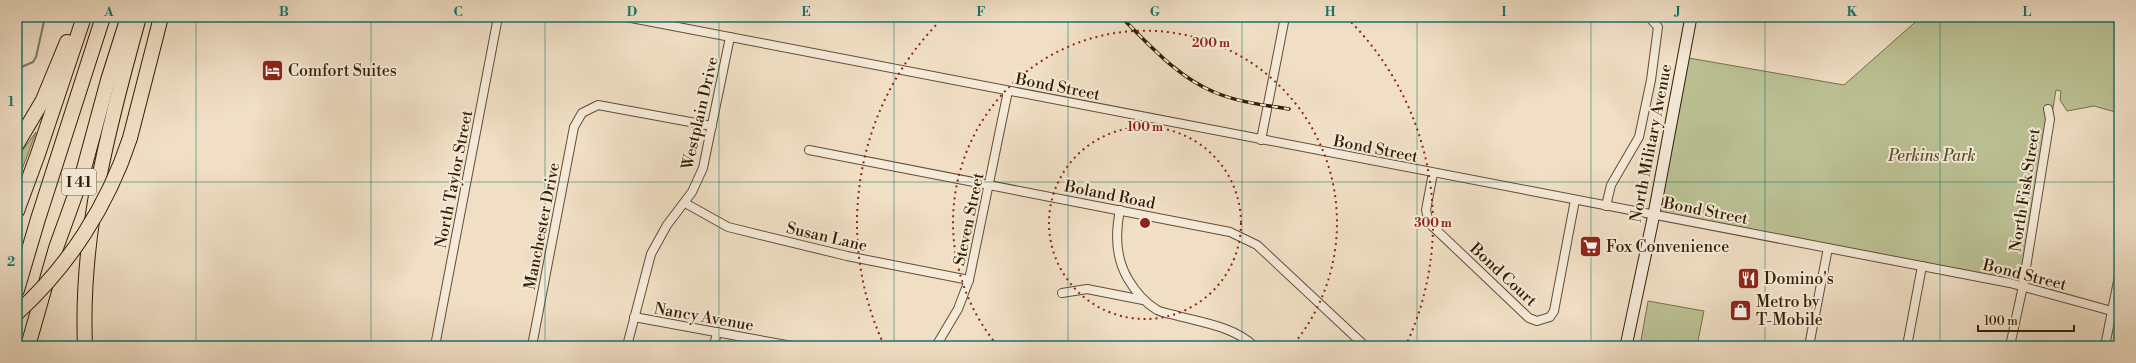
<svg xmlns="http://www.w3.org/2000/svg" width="2136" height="363" font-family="'Libre Bodoni',serif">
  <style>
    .green { fill: #bbc194; stroke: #78704a }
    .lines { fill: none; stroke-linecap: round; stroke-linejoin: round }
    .stream { stroke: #717d6e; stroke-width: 2 }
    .minor-casing { stroke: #634e31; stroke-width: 10 }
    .secondary-casing { stroke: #341e00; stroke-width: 13 }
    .motorway-casing { stroke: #341e00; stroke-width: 16 }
    .minor { stroke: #f5ead9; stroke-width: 8 }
    .secondary { stroke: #f5ead9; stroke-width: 11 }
    .motorway { stroke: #f0dfc5; stroke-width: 14 }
    .rail-casing { stroke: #341e00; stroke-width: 3.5 }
    .rail { stroke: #f5ead9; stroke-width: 2; stroke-dasharray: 6; stroke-linecap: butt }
    .motorway-bridge-casing { stroke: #341e00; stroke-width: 16; stroke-linecap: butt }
    .motorway-bridge { stroke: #f0dfc5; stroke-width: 14 }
    .grid { fill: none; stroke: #0f766e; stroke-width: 1; stroke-opacity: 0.55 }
    .ring { fill: none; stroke: #8f2418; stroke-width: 2; stroke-dasharray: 2 4 }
    .labels { text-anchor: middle; stroke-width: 4; stroke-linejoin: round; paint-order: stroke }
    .shield { fill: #f5ead9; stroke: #6e5b41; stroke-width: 1 }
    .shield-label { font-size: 15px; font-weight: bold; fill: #341e00 }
    .poi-label { font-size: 16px; fill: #341e00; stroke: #f5ead9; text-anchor: start }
    .street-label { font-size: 16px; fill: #341e00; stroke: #f5ead9 }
    .park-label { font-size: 16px; font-style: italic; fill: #5c4f2c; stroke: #f5ead9 }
    .centre { fill: #8f2418; stroke: #f5ead9; stroke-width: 2 }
    .ring-label { font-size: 12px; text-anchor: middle; font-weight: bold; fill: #8f2418; stroke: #f5ead9; stroke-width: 4; stroke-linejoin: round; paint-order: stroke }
    .neatline { fill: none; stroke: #0f766e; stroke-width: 1.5 }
    .grid-label { font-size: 13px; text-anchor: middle; font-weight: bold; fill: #0f766e }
  </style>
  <rect width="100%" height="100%" fill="#f0dfc5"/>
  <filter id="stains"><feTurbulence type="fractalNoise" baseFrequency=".005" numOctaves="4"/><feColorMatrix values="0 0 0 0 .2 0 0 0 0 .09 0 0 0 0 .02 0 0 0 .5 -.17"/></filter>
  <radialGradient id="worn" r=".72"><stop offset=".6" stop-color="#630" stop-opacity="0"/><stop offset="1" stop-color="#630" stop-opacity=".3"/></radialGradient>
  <g class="green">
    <polygon points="1921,17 2119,17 2119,113 2094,106 2067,111 2060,100 2061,91 2056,90 2023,286 1654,214 1683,57 1844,85"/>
    <polygon points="36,132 17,183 17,158"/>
    <polygon points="1648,301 1704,311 1697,346 1640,346"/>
  </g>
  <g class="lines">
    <polyline class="stream" points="17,69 33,62 36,57 45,17"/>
    <defs>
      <g id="minor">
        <polyline points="626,17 2010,283 2119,313"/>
        <polyline points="1261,140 1285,17"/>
        <polyline points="809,150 1230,232 1257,245 1365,346"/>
        <polyline points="1433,173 1426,210 1429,223 1529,318 1537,321 1550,317 1554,311 1575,200"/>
        <polyline points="685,203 728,227 847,256 969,280"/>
        <polyline points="1606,206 1611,185 1639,137 1651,80 1658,27 1649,17"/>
        <path d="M1120,210C1115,234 1115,257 1128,279C1135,291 1144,302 1157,310C1163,313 1171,314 1178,316C1204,323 1234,327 1254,346"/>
        <polyline points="1062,293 1087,289 1143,300"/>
        <polyline points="634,317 792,346"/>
        <polyline points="435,346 498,17"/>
        <polyline points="532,346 574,127 582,113 598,105 712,126"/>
        <polyline points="627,346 651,254 667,225 692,192 703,168 730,37"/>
        <polyline points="714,346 717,332"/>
        <polyline points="936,346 958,309 969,280 1008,91"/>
        <polyline points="1809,346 1828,248"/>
        <polyline points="1907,346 1922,266"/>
        <polyline points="2010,346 2023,286 2050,119 2048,109"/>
        <polyline points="2105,346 2119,276"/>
      </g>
      <polyline id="secondary" points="1626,346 1654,214 1691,17"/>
      <g id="motorway">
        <polyline points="130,138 161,17"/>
        <polyline points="17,144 43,100 67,42"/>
        <polyline points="17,211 38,154 84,17"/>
        <polyline points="17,290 38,219 103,17"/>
        <polyline points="28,346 56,248 82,176 108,80 128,17"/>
        <path d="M85,346C80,233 109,125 139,17"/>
      </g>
    </defs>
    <use href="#minor" class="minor-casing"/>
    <use href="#secondary" class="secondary-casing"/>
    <use href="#motorway" class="motorway-casing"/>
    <use href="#minor" class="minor"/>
    <use href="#secondary" class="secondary"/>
    <use href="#motorway" class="motorway"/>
    <defs>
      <path id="rail" d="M1121,17C1149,44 1177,77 1214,92C1237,102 1264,105 1289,109"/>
    </defs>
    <use href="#rail" class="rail-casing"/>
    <use href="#rail" class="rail"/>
    <defs>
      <path id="motorway-bridge" d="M17,313C69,266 108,205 130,138"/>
    </defs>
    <use href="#motorway-bridge" class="motorway-bridge-casing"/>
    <use href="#motorway-bridge" class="motorway-bridge"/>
  </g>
  <path class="grid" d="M196,17V346M371,17V346M545,17V346M719,17V346M894,17V346M1068,17V346M1242,17V346M1417,17V346M1591,17V346M1765,17V346M1940,17V346M17,182H2119"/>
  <g class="ring">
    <circle cx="1145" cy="223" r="96"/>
    <path d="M997 345A192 192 0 1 1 1293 345"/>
    <path d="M884 345A288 288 0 0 1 943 18M1347 18A288 288 0 0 1 1406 345"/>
  </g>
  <defs>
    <symbol id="hotel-square" viewBox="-11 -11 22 22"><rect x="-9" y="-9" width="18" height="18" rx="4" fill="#8f2418" stroke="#f5ead9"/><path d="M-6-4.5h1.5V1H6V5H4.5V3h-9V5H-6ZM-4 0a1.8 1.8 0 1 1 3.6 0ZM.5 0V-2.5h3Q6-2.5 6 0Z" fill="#fff"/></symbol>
    <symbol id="supermarket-square" viewBox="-11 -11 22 22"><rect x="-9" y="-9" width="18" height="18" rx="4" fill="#8f2418" stroke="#f5ead9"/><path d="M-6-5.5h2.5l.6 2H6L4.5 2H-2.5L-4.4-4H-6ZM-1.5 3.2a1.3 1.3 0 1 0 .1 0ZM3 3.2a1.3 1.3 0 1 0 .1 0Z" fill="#fff"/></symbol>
    <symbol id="restaurant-square" viewBox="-11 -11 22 22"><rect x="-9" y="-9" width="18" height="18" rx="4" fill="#8f2418" stroke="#f5ead9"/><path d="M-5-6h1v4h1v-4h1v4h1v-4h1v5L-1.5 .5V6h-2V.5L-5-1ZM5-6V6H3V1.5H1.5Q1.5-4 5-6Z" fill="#fff"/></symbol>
    <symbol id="shop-square" viewBox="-11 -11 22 22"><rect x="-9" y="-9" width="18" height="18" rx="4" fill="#8f2418" stroke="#f5ead9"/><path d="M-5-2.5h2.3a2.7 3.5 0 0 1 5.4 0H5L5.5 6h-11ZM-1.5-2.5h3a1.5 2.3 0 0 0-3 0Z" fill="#fff"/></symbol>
  </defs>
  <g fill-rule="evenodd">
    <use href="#hotel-square" x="260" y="58" width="25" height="25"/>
    <use href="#supermarket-square" x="1578" y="234" width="25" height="25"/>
    <use href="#restaurant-square" x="1736" y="266" width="25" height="25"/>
    <use href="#shop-square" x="1728" y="298" width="25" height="25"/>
  </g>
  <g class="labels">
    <rect class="shield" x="62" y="169" width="34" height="26" rx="3"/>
    <g class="shield-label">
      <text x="79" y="187">I 41</text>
    </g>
    <g class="poi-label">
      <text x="288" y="76">Comfort Suites</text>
      <text x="1606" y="252">Fox Convenience</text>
      <text x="1764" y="284">Domino's</text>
      <text x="1756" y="307">Metro by<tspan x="1756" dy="18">T-Mobile</tspan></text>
    </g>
    <g class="street-label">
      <text transform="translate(1058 86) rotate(11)" y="6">Bond Street</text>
      <text transform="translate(699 113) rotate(-77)" y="6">Westplain Drive</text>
      <text transform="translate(1650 143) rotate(-79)" y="6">North Military Avenue</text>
      <text transform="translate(1376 148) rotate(11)" y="6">Bond Street</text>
      <text transform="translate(453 179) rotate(-79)" y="6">North Taylor Street</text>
      <text transform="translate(2024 190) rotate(-81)" y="6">North Fisk Street</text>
      <text transform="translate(1110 194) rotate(11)" y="6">Boland Road</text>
      <text transform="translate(1706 210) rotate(11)" y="6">Bond Street</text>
      <text transform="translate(968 219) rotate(-78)" y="6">Steven Street</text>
      <text transform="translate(541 226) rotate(-79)" y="6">Manchester Drive</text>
      <text transform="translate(827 236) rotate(13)" y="6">Susan Lane</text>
      <text transform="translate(1504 274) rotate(43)" y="6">Bond Court</text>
      <text transform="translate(2025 274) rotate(14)" y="6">Bond Street</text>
      <text transform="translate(704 316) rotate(10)" y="6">Nancy Avenue</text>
    </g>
    <g class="park-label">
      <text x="1932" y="161">Perkins Park</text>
    </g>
  </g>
  <circle cx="1145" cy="223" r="6" class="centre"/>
  <g class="ring-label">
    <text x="1211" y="47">200 m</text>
    <text x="1145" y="131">100 m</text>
    <text x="1433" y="227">300 m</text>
  </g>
  <rect width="2136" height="363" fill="none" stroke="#f0dfc5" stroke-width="44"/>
  <path d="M1978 325v6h96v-6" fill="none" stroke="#341e00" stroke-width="2"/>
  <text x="1984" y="325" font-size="12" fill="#341e00" stroke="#f5ead9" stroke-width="3" paint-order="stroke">100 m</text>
  <rect x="22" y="22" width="2092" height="319" class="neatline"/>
  <g class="grid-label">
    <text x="109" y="16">A</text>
    <text x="284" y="16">B</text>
    <text x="458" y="16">C</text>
    <text x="632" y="16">D</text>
    <text x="806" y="16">E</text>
    <text x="981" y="16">F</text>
    <text x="1155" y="16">G</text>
    <text x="1330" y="16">H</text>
    <text x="1504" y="16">I</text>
    <text x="1678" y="16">J</text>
    <text x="1852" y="16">K</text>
    <text x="2027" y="16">L</text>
    <text x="11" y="106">1</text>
    <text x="11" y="266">2</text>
  </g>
  <rect width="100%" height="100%" filter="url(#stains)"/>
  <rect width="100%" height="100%" fill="url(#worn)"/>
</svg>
